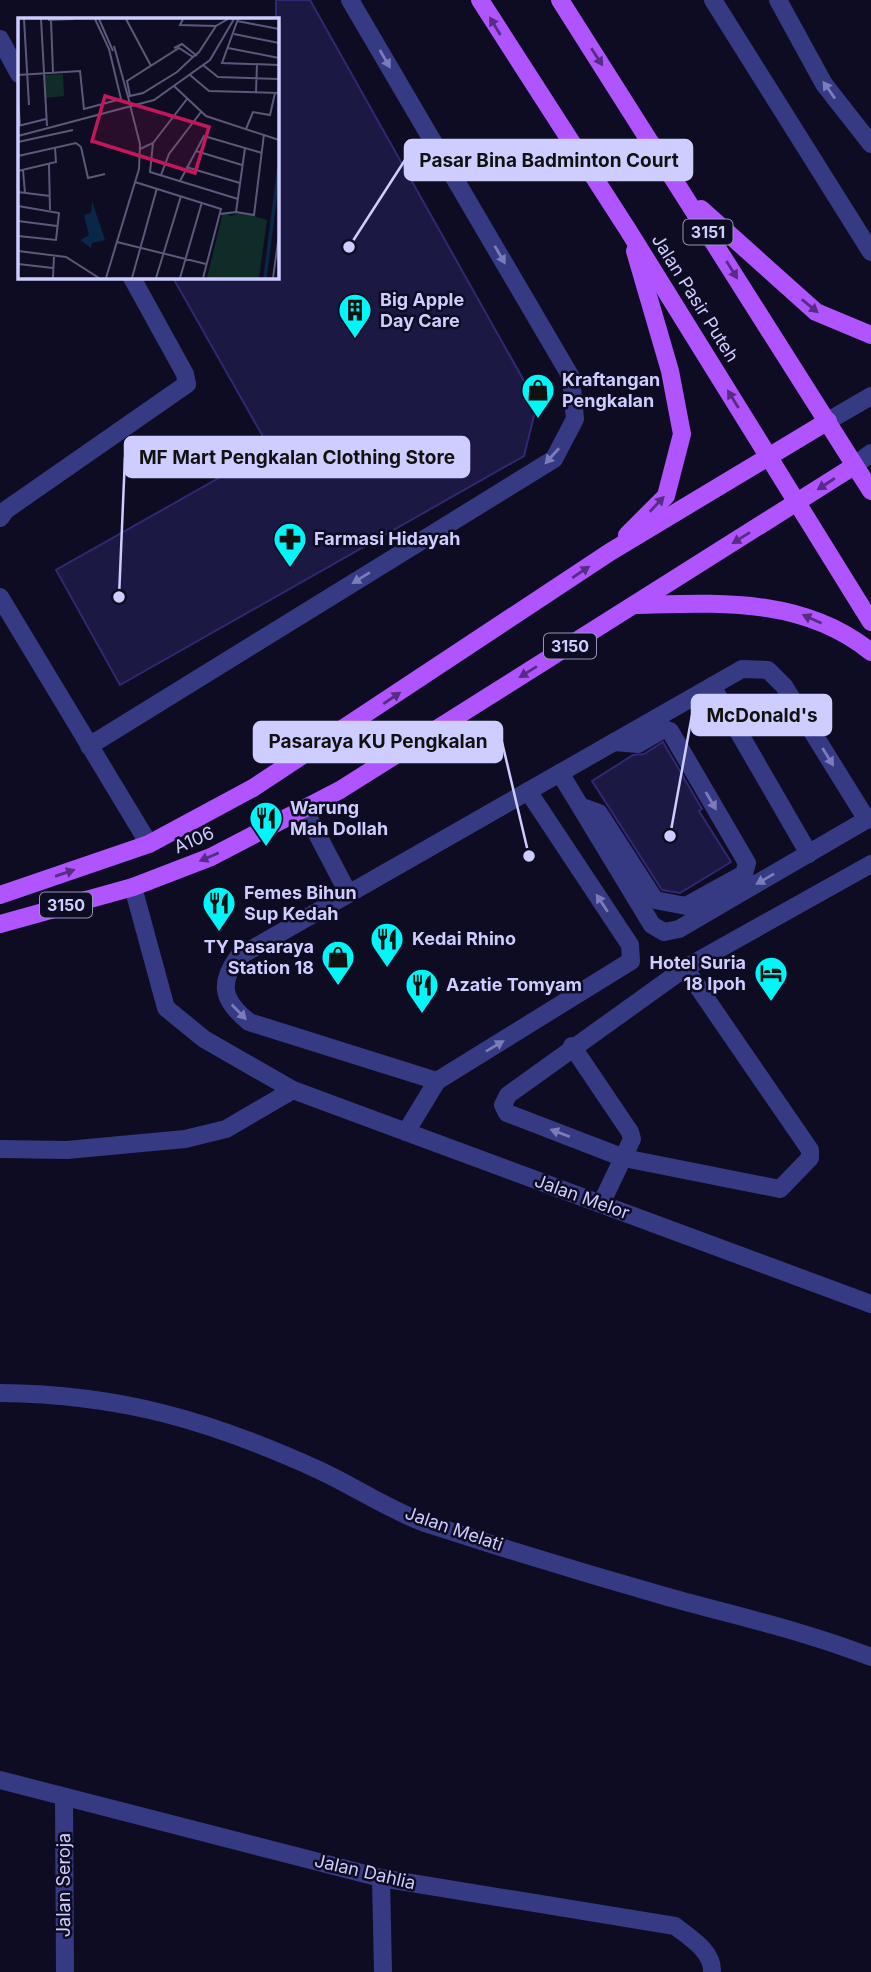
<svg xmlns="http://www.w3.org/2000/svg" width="871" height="1972" font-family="Inter,sans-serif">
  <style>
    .building { fill: #1c1844; stroke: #302971; stroke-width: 2 }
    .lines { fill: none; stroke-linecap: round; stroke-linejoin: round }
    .minor { stroke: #353a83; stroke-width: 18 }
    .major { stroke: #af54ff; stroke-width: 18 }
    .oneway { fill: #562c85 }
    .oneway2 { fill: #7a7cbb }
    .labels { text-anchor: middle; stroke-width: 5; stroke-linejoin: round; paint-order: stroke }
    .shield { fill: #0e0c22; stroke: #9493bd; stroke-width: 2 }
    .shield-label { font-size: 16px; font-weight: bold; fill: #cecdff }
    .street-label { font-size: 18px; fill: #cecdff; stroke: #0e0c22 }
    .poi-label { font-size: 18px; font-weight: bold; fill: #cecdff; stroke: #0e0c22; text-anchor: start }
    .inset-river { fill: none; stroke: #0a2748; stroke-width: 3.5 }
    .inset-road { fill: none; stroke: #5b597a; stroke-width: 2 }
    .view { fill: #c2185b; fill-opacity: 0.15; stroke: #c2185b; stroke-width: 3.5 }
    .inset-edge { fill: none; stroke: #cecdff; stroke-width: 3.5 }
    .leader { fill: none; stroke: #cecdff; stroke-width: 2.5 }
    .callout-dot { fill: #cecdff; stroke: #0e0c22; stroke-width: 2.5 }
    .callout { fill: #cecdff; stroke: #cecdff; stroke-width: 2.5 }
    .callout-label { font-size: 19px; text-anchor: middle; font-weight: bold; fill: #111 }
  </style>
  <rect width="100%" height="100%" fill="#0e0c22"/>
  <g class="building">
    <polygon points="276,0 310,0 537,404 524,456 120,685 56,570 270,449 172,276 276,276"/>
    <polygon points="663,742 702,809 699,811 731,862 680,893 662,890 592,781 633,755 644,754"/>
  </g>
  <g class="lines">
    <g class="minor">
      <polyline points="713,0 871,252"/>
      <polyline points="778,0 824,84 871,144"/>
      <polyline points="0,39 19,74"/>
      <polyline points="828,421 871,396"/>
      <polyline points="854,466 871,453"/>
      <polyline points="0,518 6,510 187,384 185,374 131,276"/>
      <polyline points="0,597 149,844"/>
      <polyline points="712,686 809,854"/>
      <polyline points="89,746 554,459 575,419 571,377 350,0"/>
      <polyline points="560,773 652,925 664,932 679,929 871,817"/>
      <polyline points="582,807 599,813 655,900 686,906 744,874 747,863 670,731 664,729 638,744 614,742"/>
      <polyline points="304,809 348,893"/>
      <polyline points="133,887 166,1008 204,1039 293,1090 871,1304"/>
      <polyline points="685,968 810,1150 810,1158 780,1189 624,1158 507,1113 503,1105 508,1095 685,968 871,864"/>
      <polyline points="572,1046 630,1132 632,1139 601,1204"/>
      <path d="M437,1081L249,1022C223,1001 218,984 238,957L742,669L768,670L784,686L867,820"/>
      <polyline points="406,1132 437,1081 631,961 630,945 528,791"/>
      <polyline points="0,1149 67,1150 185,1139 226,1129 293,1090"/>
      <path d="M0,1393C120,1394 212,1421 321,1471C355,1487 389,1510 425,1523C505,1549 587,1574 668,1597C736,1616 805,1631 871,1657"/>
      <path d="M0,1780L381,1878L675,1926C690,1938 713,1951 712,1972"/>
      <polyline points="64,1797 65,1972"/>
      <polyline points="381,1878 383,1972"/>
    </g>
    <g class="major">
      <polyline points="480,0 628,230 871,622"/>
      <polyline points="560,0 871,491"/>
      <polyline points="701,209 816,312 871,335"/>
      <polyline points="627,535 666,496 682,434 670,371 635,251"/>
      <path d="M637,605C720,603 803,597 871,652"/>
      <polyline points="0,895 149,844 253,788 610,552 828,421"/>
      <polyline points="0,924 133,887 211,857 340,790 854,466"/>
    </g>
  </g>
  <defs><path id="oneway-solid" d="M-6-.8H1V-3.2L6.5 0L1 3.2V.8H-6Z" transform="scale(1.75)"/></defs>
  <g class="oneway">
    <use href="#oneway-solid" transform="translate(495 26) rotate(-121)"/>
    <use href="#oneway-solid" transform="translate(597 57) rotate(57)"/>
    <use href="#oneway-solid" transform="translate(732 270) rotate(58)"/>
    <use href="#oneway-solid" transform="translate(810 306) rotate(39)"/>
    <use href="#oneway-solid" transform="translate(733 399) rotate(-122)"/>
    <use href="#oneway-solid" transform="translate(826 484) rotate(147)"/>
    <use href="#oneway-solid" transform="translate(657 504) rotate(-47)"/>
    <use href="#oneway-solid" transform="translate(741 538) rotate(148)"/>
    <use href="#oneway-solid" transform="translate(581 572) rotate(-34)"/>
    <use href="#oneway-solid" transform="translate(812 619) rotate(-156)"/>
    <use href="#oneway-solid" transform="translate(528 672) rotate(148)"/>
    <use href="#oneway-solid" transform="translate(392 698) rotate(-34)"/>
    <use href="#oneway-solid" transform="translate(209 857) rotate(157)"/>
    <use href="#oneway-solid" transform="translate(65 873) rotate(-19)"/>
  </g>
  <g class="oneway2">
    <use href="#oneway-solid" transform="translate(385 59) rotate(60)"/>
    <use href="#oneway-solid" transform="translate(829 90) rotate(-125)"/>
    <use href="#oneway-solid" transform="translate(500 255) rotate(60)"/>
    <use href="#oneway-solid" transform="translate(552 456) rotate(132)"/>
    <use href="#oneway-solid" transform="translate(361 578) rotate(148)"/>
    <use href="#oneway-solid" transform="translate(828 757) rotate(58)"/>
    <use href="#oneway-solid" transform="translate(711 801) rotate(60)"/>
    <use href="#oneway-solid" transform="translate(765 879) rotate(150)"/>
    <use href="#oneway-solid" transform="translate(602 903) rotate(-123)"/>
    <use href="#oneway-solid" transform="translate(239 1012) rotate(46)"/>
    <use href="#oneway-solid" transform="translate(495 1046) rotate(-31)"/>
    <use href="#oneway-solid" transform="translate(560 1133) rotate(-159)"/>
  </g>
  <defs>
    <symbol id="building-pin" viewBox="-11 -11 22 30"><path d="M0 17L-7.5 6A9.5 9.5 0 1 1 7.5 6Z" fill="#00f7f8" stroke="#0e0c22"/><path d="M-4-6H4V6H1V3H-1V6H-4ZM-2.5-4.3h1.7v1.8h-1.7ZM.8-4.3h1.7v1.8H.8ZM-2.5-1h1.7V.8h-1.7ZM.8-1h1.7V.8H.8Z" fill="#111"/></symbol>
    <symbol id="shop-pin" viewBox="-11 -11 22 30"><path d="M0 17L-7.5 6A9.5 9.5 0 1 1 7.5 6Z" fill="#00f7f8" stroke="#0e0c22"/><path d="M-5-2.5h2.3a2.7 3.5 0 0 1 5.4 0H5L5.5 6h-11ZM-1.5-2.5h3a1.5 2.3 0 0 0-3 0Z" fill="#111"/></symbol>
    <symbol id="pharmacy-pin" viewBox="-11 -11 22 30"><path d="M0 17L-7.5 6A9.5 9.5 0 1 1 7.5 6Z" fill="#00f7f8" stroke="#0e0c22"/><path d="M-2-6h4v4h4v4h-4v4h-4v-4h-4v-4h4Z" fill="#111"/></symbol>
    <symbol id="restaurant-pin" viewBox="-11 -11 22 30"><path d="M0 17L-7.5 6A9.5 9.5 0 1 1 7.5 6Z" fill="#00f7f8" stroke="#0e0c22"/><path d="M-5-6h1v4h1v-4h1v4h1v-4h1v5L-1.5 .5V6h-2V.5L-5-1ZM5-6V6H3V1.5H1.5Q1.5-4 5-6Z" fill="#111"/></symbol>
    <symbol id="hotel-pin" viewBox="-11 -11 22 30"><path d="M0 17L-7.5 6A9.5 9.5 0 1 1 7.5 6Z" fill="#00f7f8" stroke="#0e0c22"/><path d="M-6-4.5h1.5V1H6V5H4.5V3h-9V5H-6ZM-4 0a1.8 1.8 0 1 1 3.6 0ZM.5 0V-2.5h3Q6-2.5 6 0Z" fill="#111"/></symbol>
  </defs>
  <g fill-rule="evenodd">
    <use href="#building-pin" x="336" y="291" width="38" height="52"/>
    <use href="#shop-pin" x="519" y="371" width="38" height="52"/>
    <use href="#pharmacy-pin" x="271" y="520" width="38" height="52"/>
    <use href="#restaurant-pin" x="247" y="799" width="38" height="52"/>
    <use href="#restaurant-pin" x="200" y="884" width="38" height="52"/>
    <use href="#restaurant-pin" x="368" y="920" width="38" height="52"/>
    <use href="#shop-pin" x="319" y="938" width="38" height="52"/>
    <use href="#hotel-pin" x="752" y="954" width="38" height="52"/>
    <use href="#restaurant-pin" x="403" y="966" width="38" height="52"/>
  </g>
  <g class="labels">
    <g class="shield">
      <rect x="683.5" y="219.5" width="49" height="25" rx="5"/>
      <rect x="544" y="633.5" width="52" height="25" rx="5"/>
      <rect x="40" y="892.5" width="52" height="25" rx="5"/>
    </g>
    <g class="shield-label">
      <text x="708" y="238">3151</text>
      <text x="570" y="652">3150</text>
      <text x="66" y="911">3150</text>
    </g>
    <g class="street-label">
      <text transform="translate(695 298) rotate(58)" y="6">Jalan Pasir Puteh</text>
      <text transform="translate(194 840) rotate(-23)" y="6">A106</text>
      <text transform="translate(582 1197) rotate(20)" y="6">Jalan Melor</text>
      <text transform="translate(454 1529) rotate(19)" y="6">Jalan Melati</text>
      <text transform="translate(365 1872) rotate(13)" y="6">Jalan Dahlia</text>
      <text transform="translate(64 1885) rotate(-90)" y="6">Jalan Seroja</text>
    </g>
    <g class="poi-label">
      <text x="380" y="306">Big Apple<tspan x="380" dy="21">Day Care</tspan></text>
      <text x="562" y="386">Kraftangan<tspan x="562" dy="21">Pengkalan</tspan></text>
      <text x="314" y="545">Farmasi Hidayah</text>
      <text x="290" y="814">Warung<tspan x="290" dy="21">Mah Dollah</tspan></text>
      <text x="244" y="899">Femes Bihun<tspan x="244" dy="21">Sup Kedah</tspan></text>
      <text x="412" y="945">Kedai Rhino</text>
      <text x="314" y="953" text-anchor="end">TY Pasaraya<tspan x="314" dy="21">Station 18</tspan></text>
      <text x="746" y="969" text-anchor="end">Hotel Suria<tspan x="746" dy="21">18 Ipoh</tspan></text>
      <text x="446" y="991">Azatie Tomyam</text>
    </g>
  </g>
  <g transform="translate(18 18)">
    <rect width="261" height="261" fill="#0e0c22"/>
    <path d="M45,56L46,78L28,80L27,57ZM205,194L213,198L223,194L249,202L241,260H189Z" fill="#0f2c28"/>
    <path d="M74,183L87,222L74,225L73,230L62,222L71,217L66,197L73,195Z" fill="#0a2748"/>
    <path class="inset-river" d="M247,260L261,149"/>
    <path class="inset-road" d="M6,1L11,87M23,1L29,108M81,1L95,33M108,1L133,48M165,1L162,7L198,8M220,1L204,45L261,47M30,2L56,1M33,2L35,55M219,3L261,11M216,16L261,25M96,28L112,86M156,30L164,26L179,38M210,30L261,40M175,39L161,30L109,63L112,78L125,75L159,54L175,39L181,34L198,8L210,1M185,47L200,59L261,61M0,57L62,53L66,91L103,81L91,31L77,1M172,57L191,73L261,75M156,68L188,98L261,122M238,74L239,46M0,80L2,107M0,108L28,101M228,111L235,94L252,97L257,75M0,118L136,82L192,42L216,1M0,124L55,112M135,125L132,154L220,181M122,131L135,125L169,81M178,133L224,147M0,138L58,125L63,129L70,160L87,156M31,146L32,192M168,149L222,165M5,152L7,175M0,153L38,144L37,130M143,157L151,136L183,94M162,163L186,118L244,135M117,164L203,191L185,260M0,174L32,178M0,188L41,195L38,222L0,218M218,194L236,197L246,116M202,196L218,194L227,130M0,203L39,208M99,224L188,246M0,233L48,239L81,260M0,246L35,250M35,260L36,237M88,260L121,151L122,126L112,87M114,260L139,170M138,260L163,178M162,260L184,184M255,260L261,217"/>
    <path class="view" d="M87,78L191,109L177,155L74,123Z"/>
    <rect width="261" height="261" class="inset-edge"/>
  </g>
  <path class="leader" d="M349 247L405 160M119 597L125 457M670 836L692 715M529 856L502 742"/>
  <g class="callout-dot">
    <circle cx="349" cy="247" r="7"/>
    <circle cx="119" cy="597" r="7"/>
    <circle cx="670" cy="836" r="7"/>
    <circle cx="529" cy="856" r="7"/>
  </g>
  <g class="callout">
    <rect x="405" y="140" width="287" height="40" rx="7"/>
    <rect x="125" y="437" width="344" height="40" rx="7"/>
    <rect x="692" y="695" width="139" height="40" rx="7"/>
    <rect x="254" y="722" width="248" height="40" rx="7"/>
  </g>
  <g class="callout-label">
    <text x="549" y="167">Pasar Bina Badminton Court</text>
    <text x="297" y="464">MF Mart Pengkalan Clothing Store</text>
    <text x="762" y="722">McDonald's</text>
    <text x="378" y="748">Pasaraya KU Pengkalan</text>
  </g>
</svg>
